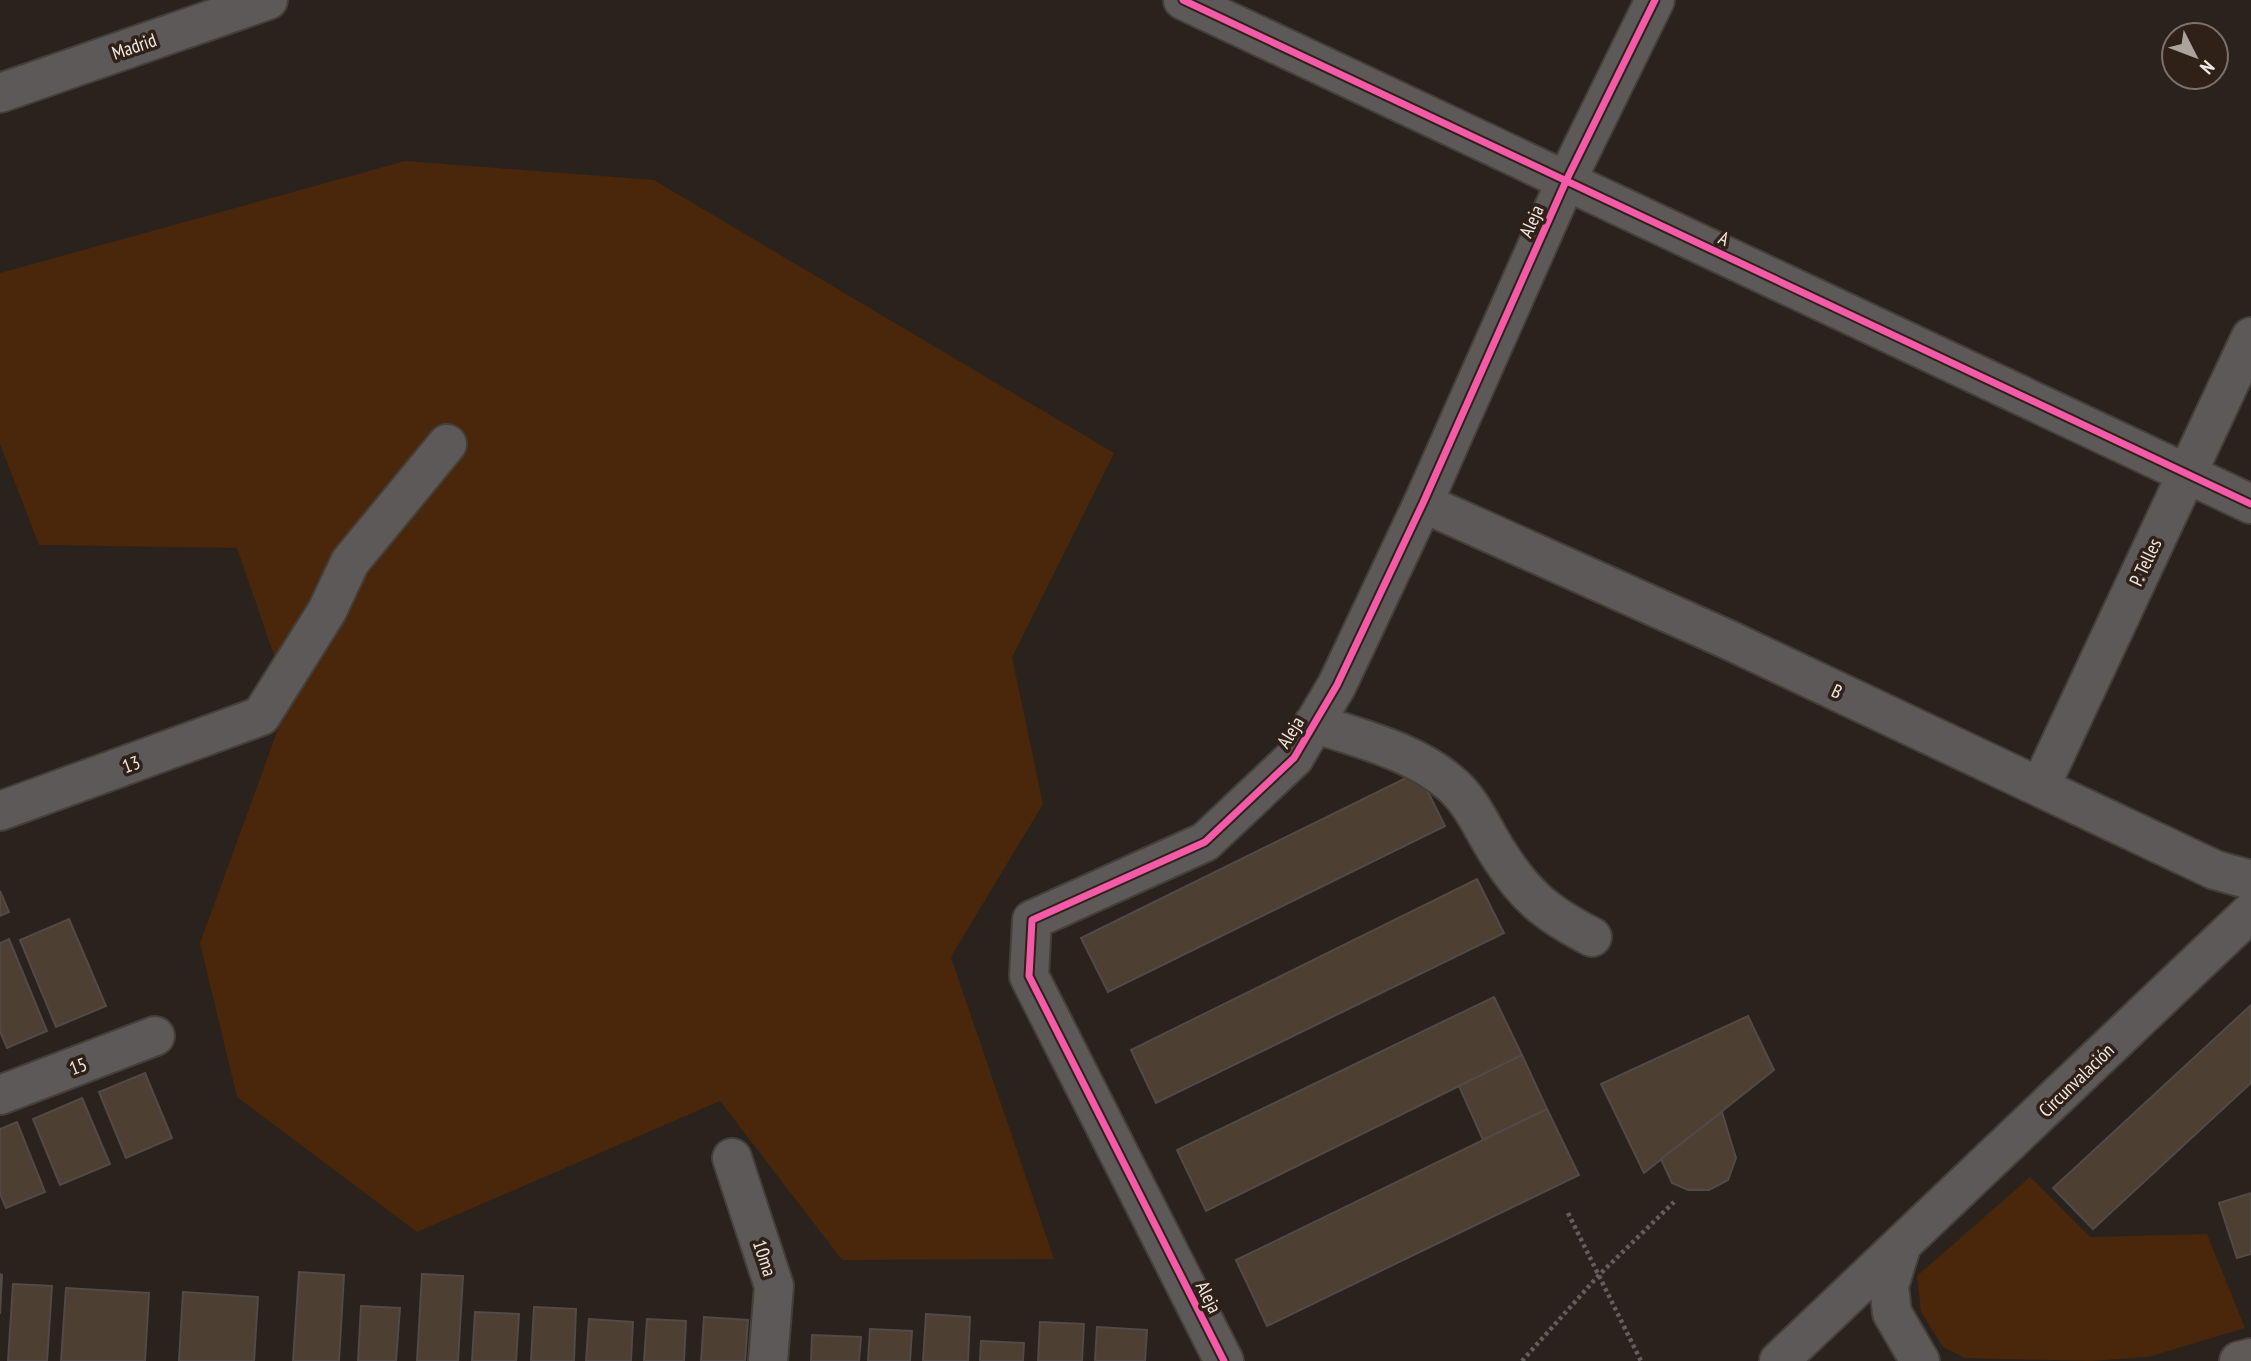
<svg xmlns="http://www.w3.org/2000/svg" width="2251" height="1361" font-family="'PT Sans Narrow',sans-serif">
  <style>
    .green { fill: #4a260a }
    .building { fill: #4e3f33; stroke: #514a46; stroke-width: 2 }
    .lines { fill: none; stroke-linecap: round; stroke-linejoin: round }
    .minor-casing { stroke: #453f39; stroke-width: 42 }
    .major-casing { stroke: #453f39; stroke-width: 42 }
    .path { stroke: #635f5e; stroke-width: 4.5; stroke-dasharray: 3.5 3.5; stroke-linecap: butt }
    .minor { stroke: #5d5958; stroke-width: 38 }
    .major { stroke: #5f5957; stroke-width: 38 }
    .cycleway-casing { stroke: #2f2118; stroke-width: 11 }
    .cycleway { stroke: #f35aa7; stroke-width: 7 }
    .labels { text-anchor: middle; stroke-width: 7; stroke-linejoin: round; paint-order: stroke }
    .street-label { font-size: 19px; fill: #f1e8e2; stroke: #2f2118 }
  </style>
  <rect width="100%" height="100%" fill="#2a221d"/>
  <g class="green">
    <polygon points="405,161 654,180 1114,453 1012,657 1043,804 951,957 1054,1259 842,1260 720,1101 417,1232 237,1097 200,943 289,699 237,548 39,545 0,444 0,273"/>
    <polygon points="2030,1177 2090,1237 2207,1234 2245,1328 2148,1357 2091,1361 1965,1358 1943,1347 1921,1312 1917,1276"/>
  </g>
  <g class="building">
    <polygon points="1418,772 1445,826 1108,992 1081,938"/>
    <polygon points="1477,879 1504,933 1156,1103 1131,1050"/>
    <polygon points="0,891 9,912 0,916"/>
    <polygon points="69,919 106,1006 56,1027 20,940"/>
    <polygon points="9,939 47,1031 7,1048 0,1031 0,943"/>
    <polygon points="1494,997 1522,1055 1206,1211 1177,1150"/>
    <polygon points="2251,1005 2251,1083 2093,1229 2053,1188"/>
    <polygon points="1748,1016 1774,1070 1644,1173 1601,1084"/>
    <polygon points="1522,1055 1547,1109 1483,1140 1459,1086"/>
    <polygon points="145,1073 172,1138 126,1158 99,1092"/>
    <polygon points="82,1098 110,1164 60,1185 33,1119"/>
    <polygon points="1547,1109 1579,1175 1267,1326 1236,1260"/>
    <polygon points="1722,1112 1736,1158 1728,1180 1709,1190 1688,1190 1672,1183 1661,1159"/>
    <polygon points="17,1122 45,1192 6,1208 0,1194 0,1129"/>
    <polygon points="2251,1193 2251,1254 2237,1258 2219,1203"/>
    <polygon points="299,1272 344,1275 339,1361 293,1361"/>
    <polygon points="0,1274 2,1275 0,1314"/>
    <polygon points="422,1274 463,1276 458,1361 417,1361"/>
    <polygon points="13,1284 52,1286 47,1361 8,1361"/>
    <polygon points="66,1288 149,1293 145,1361 61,1361"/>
    <polygon points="183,1292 258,1297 254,1361 179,1361"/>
    <polygon points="361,1306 400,1308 396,1361 358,1361"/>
    <polygon points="534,1307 576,1309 574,1361 531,1361"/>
    <polygon points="475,1312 519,1314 516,1361 472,1361"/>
    <polygon points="926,1314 970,1317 968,1361 923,1361"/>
    <polygon points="704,1317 748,1320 745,1361 701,1361"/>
    <polygon points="589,1319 633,1322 631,1361 586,1361"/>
    <polygon points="647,1319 686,1321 684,1361 644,1361"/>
    <polygon points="1040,1322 1084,1324 1082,1361 1038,1361"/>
    <polygon points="1097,1327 1147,1330 1145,1361 1095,1361"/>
    <polygon points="870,1329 912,1331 910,1361 868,1361"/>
    <polygon points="812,1335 861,1337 859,1361 811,1361"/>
    <polygon points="981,1341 1024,1343 1023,1361 980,1361"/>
  </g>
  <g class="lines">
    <defs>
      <g id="minor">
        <polyline points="1183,0 2251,504"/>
        <polyline points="0,93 268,0"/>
        <polyline points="1423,503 1731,641 2215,870 2251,880"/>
        <path d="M1314,723C1360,739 1413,751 1450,783C1472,801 1483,830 1498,853C1525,896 1547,914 1592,937"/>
        <polyline points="2040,787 2251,337"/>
        <polyline points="0,811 261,716 327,611 350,562 447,444"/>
        <polyline points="0,1095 155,1036"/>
        <polyline points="732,1158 774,1286 768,1361"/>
        <polyline points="1901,1247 1889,1286 1892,1313 1920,1361"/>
        <polyline points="1224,1361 1029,976 1032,920 1205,842 1294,758 1337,685 1423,503 1566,181 1655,0"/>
        <polyline points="1779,1361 2251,912"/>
      </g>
      <polyline id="major" points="2239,1361 2251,1358"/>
    </defs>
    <use href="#minor" class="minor-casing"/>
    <use href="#major" class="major-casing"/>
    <g class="path">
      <polyline points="1568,1213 1641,1361"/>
      <polyline points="1522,1361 1599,1275 1674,1202"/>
    </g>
    <use href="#minor" class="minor"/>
    <use href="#major" class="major"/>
    <defs>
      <g id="cycleway">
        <polyline points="1183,0 2251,504"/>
        <polyline points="1224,1361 1029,976 1032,920 1205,842 1294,758 1337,685 1423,503 1566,181 1655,0"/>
      </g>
    </defs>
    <use href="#cycleway" class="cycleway-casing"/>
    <use href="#cycleway" class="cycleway"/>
  </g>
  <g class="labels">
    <g class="street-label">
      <text transform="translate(134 46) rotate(-19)" y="7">Madrid</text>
      <text transform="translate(1531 221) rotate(-66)" y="7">Aleja</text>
      <text transform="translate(1724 238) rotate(25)" y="7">A</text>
      <text transform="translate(2145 562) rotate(-65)" y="7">P. Telles</text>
      <text transform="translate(1837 691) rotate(25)" y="7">B</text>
      <text transform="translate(1290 732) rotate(-58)" y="7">Aleja</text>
      <text transform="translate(131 764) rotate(-20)" y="7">13</text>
      <text transform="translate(78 1066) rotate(-21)" y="7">15</text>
      <text transform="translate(2076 1080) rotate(-44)" y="7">Circunvalación</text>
      <text transform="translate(765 1258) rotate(72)" y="7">10ma</text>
      <text transform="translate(1209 1297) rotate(63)" y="7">Aleja</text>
    </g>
  </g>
  <g transform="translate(2195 56) rotate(132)"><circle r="33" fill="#2f2118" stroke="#7d7169" stroke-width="2"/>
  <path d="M0-5L12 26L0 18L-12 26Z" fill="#aba39d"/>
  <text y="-10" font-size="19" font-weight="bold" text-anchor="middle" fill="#f1e8e2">N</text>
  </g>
</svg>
